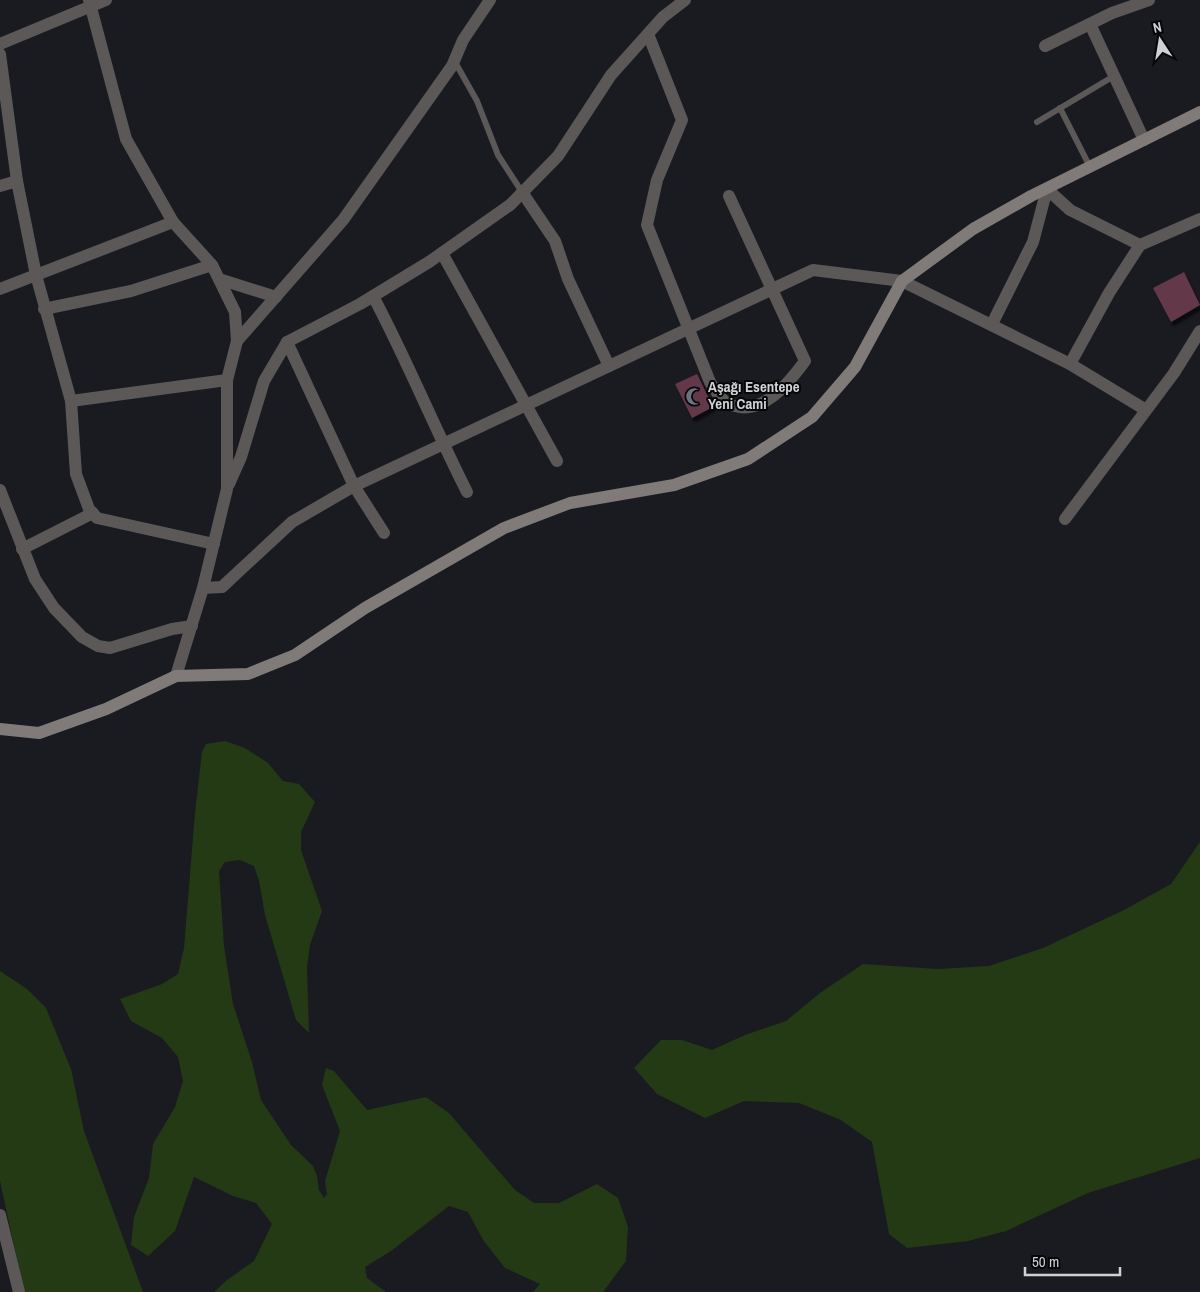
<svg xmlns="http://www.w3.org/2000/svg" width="1200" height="1292" font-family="'Archivo Narrow',sans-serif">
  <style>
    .green { fill: #233a14 }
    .building { fill: #643748; filter: url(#shadow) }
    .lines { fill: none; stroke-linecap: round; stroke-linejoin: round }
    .service { stroke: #5b5857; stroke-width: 6 }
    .minor { stroke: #5b5857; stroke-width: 12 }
    .tertiary { stroke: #5b5857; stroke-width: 12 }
    .secondary { stroke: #807b79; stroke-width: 12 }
    .labels { text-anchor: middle; stroke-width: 4; stroke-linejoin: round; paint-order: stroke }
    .poi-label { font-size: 15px; font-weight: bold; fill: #d0d1d5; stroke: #050608; text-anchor: start }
  </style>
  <defs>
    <filter id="shadow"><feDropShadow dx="2.5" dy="4.5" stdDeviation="1" flood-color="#0009"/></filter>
  </defs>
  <rect width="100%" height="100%" fill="#191b20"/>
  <g class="green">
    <polygon points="225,741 245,748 268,763 283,781 299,784 315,802 301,832 301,850 322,911 310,945 307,967 309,1033 296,1020 265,915 259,881 254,866 240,860 225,862 219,871 224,946 233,1004 252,1062 261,1100 291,1145 313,1166 317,1176 319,1190 324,1198 327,1194 325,1181 340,1131 322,1085 326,1068 334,1071 367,1110 426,1097 449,1113 515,1190 534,1203 559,1203 597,1184 618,1198 628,1227 626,1261 603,1292 533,1292 540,1284 505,1268 483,1240 468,1212 449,1206 391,1251 365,1267 367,1278 386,1292 214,1292 227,1280 254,1261 272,1224 256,1203 233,1196 194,1177 175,1231 148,1256 131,1245 134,1217 149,1178 153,1144 175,1107 183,1081 178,1057 162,1038 131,1021 120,999 162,984 178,974 184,948 195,813 202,752 206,744"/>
    <polygon points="1200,842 1200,1158 1088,1193 1006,1231 968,1241 907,1248 889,1234 872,1142 841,1120 799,1103 744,1101 705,1118 657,1094 634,1068 661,1040 682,1040 712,1050 745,1035 786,1021 820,993 863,964 938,969 989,966 1043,948 1124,910 1171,884"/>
    <polygon points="0,971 27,989 46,1008 71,1069 84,1131 143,1292 24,1292 0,1181"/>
  </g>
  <g class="building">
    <polygon points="1184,272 1200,305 1171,322 1153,288"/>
    <polygon points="697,374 713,407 692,418 675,384"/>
  </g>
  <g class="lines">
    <g class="service">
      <polyline points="455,62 477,101 498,155 522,192"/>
      <polyline points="1060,108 1090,167"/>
      <polyline points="1037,122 1114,76"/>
    </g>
    <g class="minor">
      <polyline points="1090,24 1144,140"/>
      <path d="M648,34L682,120L657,180L647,225L710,382C714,388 720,399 727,403C760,420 788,384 805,361L729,196"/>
      <polyline points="0,44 106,0"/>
      <polyline points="1045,46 1112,13 1149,0"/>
      <polyline points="0,54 17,181 36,275 71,401 76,474 89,509 97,518 214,544"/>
      <polyline points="0,186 17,181"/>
      <polyline points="522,192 555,241 568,279 609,366"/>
      <polyline points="442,253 557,461"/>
      <polyline points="219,279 276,297"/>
      <polyline points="0,289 173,222"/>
      <path d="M373,296C407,360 434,427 467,492"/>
      <polyline points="44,309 131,291 212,265"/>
      <polyline points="992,324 1033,242 1047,189 1070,210 1140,245"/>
      <polyline points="237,341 343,220 452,66 463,40 490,0"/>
      <polyline points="287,342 354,486 384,533"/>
      <polyline points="1070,364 1109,293 1140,245 1200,219"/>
      <polyline points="71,401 227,380"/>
      <polyline points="0,490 35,579 54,608 82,637 98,646 110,648 172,629 192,626"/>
      <polyline points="1065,519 1174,373 1200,331"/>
      <polyline points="22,549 93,513"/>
      <polyline points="203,588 222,587 292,522 354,486 813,270 902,281 1070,364 1146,410"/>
    </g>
    <g class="tertiary">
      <polyline points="89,0 126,139 173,222 212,265 235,312 237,341 227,380 227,489 203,588 176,676"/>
      <polyline points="229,484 241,457 264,381 287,342 360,304 429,262 510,205 558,156 611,75 663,17 685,0"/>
      <polyline points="0,1215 19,1292"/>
    </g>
    <polyline class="secondary" points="0,729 39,733 106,709 176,676 248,674 295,655 365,608 504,528 570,503 674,485 748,459 812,417 855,367 902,281 973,229 1031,196 1200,112"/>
  </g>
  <defs>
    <symbol id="mosque-bare" viewBox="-9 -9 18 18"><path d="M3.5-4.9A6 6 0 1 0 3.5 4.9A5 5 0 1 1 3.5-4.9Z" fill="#6b7280" stroke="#050608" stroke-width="2.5" paint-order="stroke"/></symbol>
  </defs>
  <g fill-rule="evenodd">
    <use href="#mosque-bare" x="682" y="384" width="25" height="25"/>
  </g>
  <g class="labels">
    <g class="poi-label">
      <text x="708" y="392">Aşağı Esentepe<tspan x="708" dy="17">Yeni Cami</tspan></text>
    </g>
  </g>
  <g transform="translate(1160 40) rotate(348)" stroke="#050608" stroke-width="4" paint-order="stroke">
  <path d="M0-4L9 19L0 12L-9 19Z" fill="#d0d1d5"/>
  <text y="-8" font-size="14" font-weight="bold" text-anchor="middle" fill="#d0d1d5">N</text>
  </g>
  <path d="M1025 1267v8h95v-8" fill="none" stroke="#d0d1d5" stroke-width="2.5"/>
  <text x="1032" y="1267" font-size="15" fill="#d0d1d5" stroke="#050608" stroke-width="4" paint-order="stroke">50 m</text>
</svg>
